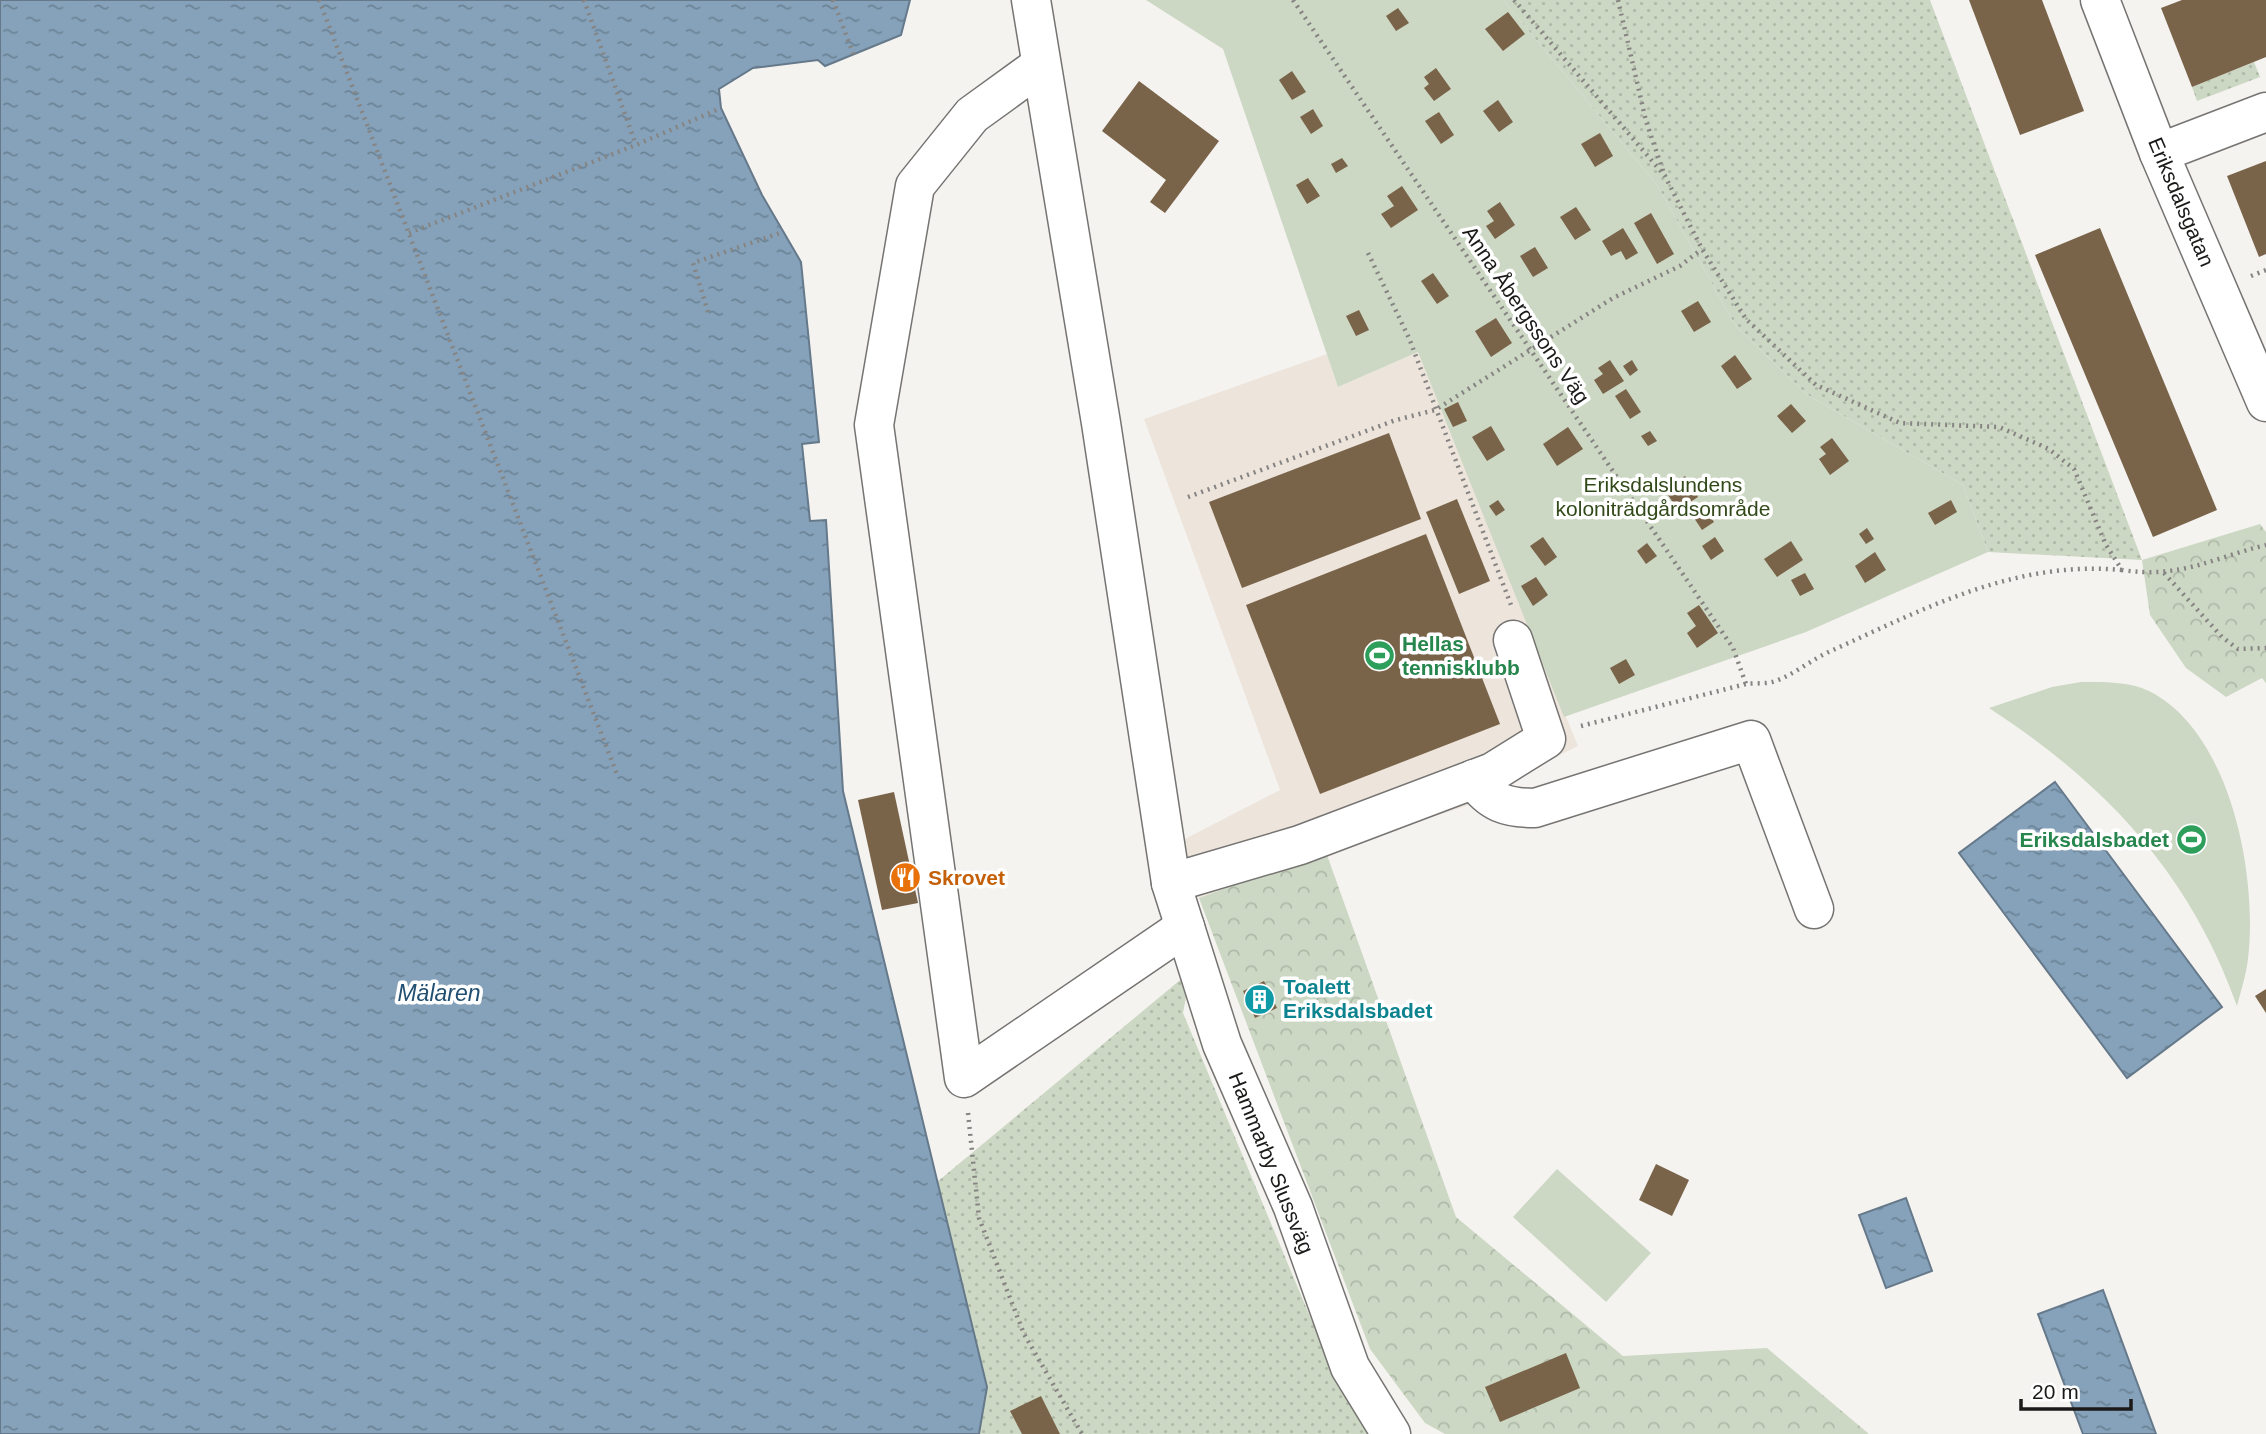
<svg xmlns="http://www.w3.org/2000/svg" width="2266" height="1434" font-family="Arial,sans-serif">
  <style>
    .built { fill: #ede5dc }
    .grass { fill: url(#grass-dots) }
    .forest { fill: url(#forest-crowns) }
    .garden { fill: #ccd8c4 }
    .water { fill: url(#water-ripples); stroke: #65798a; stroke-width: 2 }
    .building { fill: #796349 }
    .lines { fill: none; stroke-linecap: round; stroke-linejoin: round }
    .minor-casing { stroke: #767472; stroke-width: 41 }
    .path { stroke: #868482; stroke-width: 4.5; stroke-dasharray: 2 5; stroke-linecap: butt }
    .minor { stroke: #fff; stroke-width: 38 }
    .labels { text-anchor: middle; stroke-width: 7; stroke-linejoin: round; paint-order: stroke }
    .street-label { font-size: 21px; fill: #1b1a19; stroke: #fff }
    .park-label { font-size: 21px; fill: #32491a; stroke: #fff }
    .leisure-label { font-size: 21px; font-weight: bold; fill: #27864d; stroke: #fff; text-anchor: start }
    .food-label { font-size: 21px; font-weight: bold; fill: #c56008; stroke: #fff; text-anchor: start }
    .culture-label { font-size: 21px; font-weight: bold; fill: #0d838f; stroke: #fff; text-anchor: start }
    .water-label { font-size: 23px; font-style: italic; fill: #214f72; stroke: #fff }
  </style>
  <defs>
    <pattern id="grass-dots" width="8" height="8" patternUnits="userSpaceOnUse" patternTransform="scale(1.75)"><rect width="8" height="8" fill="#ccd8c4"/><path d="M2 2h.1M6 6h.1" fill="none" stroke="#afb9a8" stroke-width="1.8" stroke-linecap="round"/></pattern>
    <pattern id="forest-crowns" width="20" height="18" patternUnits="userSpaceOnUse" patternTransform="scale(1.75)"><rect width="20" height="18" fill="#ccd8c4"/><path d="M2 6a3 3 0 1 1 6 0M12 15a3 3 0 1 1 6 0" fill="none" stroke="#afb9a8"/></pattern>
    <pattern id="water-ripples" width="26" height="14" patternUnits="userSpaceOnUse" patternTransform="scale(1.75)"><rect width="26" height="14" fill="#85a2ba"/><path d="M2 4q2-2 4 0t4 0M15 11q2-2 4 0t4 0" fill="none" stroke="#6c8396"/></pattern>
  </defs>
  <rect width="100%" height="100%" fill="#f5f3f0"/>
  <polygon class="built" points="1418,352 1578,746 1502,784 1469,805 1326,852 1199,898 1177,843 1280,790 1144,419 1327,354 1338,387"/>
  <g class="grass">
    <polygon points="1503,0 1930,0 2142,560 1988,552 1963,485 1806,394 1735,325 1657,185"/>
    <polygon points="2254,62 2260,77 2197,101 2192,87"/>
    <polygon points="1191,971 1183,1013 1316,1331 1367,1434 979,1434 987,1387 937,1182"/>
  </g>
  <g class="forest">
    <polygon points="2260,524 2266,532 2266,683 2262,678 2226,697 2186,668 2150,615 2142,560"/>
    <polygon points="1326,852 1456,1217 1623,1356 1767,1348 1869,1434 1445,1434 1425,1423 1370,1349 1199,898"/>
  </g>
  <g class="garden">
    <polygon points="1146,0 1503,0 1657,185 1735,325 1806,394 1963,485 1988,552 1806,632 1564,717 1418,352 1338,387 1223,49"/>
    <path d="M2081,682C2103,682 2128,681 2149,691C2231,732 2258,876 2248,959C2246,975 2241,991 2237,1006C2190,874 2106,784 1989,708L2052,687Z"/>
    <polygon points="1557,1169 1651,1253 1606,1302 1513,1217"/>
  </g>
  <g class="water">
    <polygon points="0,0 910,0 901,35 825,66 818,60 753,68 719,89 721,108 762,195 801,262 819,442 802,444 810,521 826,520 843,791 987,1387 979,1434 0,1434"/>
    <polygon points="2055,782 2222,1007 2127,1078 1959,853"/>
    <polygon points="1906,1198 1932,1271 1886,1288 1859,1215"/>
    <polygon points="2103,1290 2156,1434 2083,1434 2038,1314"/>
  </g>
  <g class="building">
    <polygon points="1969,0 2042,0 2084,111 2020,135"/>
    <polygon points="2182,0 2266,0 2266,57 2192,87 2161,8"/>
    <polygon points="1398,8 1409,23 1396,31 1386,16"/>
    <polygon points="1508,12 1525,34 1503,51 1485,29"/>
    <polygon points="1436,68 1451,89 1434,101 1424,88 1429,84 1424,77"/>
    <polygon points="1292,71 1306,92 1292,100 1279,80"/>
    <polygon points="1139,81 1219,141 1165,213 1150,202 1166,180 1102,131"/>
    <polygon points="1498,100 1513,122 1499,132 1483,111"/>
    <polygon points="1313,109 1323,126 1311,134 1300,117"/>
    <polygon points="1439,112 1454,135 1441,144 1425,121"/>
    <polygon points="1600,133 1613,156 1595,167 1581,144"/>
    <polygon points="1342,158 1348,166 1336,173 1331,164"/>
    <polygon points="2266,161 2266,254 2259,257 2227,176"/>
    <polygon points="1308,178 1320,196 1307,204 1296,185"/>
    <polygon points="1402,186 1418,210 1391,228 1381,214 1394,206 1387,196"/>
    <polygon points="1500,202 1515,225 1495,239 1486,226 1494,221 1487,211"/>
    <polygon points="1576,207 1591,230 1575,240 1560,217"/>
    <polygon points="1651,213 1674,254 1657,264 1634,223"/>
    <polygon points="1623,228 1638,253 1626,260 1621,251 1611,256 1602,241"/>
    <polygon points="2100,228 2217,510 2153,537 2035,255"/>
    <polygon points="1535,247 1548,268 1533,277 1520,256"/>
    <polygon points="1433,273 1449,296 1437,304 1421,281"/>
    <polygon points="1698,301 1711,322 1694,332 1681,311"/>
    <polygon points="1359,310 1369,330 1356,336 1346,316"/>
    <polygon points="1496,318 1512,343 1491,357 1475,331"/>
    <polygon points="1735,355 1752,379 1737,389 1721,366"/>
    <polygon points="1610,360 1624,381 1603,394 1594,380 1603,374 1598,368"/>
    <polygon points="1632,360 1638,370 1630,376 1623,366"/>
    <polygon points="1626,389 1641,412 1630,419 1615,396"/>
    <polygon points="1458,402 1467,421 1453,427 1444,409"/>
    <polygon points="1791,404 1806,421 1792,433 1777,416"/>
    <polygon points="1491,426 1505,450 1487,461 1472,437"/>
    <polygon points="1568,427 1583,449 1557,466 1543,444"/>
    <polygon points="1650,431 1657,441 1648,446 1641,436"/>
    <polygon points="1389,433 1421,519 1242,588 1209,502"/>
    <polygon points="1832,438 1849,461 1830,475 1819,459 1826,454 1820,447"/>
    <polygon points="1685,476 1698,497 1678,510 1664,489"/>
    <polygon points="1457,499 1490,581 1459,594 1426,512"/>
    <polygon points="1498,500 1505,510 1496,516 1489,506"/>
    <polygon points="1951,500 1957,512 1935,525 1928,513"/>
    <polygon points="1702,504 1714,522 1702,530 1690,512"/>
    <polygon points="1867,528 1874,539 1866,544 1859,534"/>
    <polygon points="1426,534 1500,724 1320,794 1246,605"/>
    <polygon points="1543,537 1557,557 1545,566 1530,546"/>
    <polygon points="1715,537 1724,551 1711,560 1702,546"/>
    <polygon points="1791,541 1803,560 1777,577 1764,559"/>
    <polygon points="1647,543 1657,556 1646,564 1637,551"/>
    <polygon points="1875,552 1886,570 1865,583 1855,566"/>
    <polygon points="1805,573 1814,589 1800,596 1791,580"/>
    <polygon points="1536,577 1548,595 1533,606 1521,586"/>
    <polygon points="1699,605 1718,633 1697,648 1687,633 1696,626 1687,613"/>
    <polygon points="1626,659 1635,675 1619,684 1610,668"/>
    <polygon points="894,792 918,903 882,910 858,800"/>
    <polygon points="1264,981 1277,1008 1255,1018 1243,991"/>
    <polygon points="2266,989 2266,1013 2255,996"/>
    <polygon points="1656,1164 1689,1180 1672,1216 1639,1200"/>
    <polygon points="1566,1353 1580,1388 1500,1422 1485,1387"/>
    <polygon points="1041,1396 1060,1434 1022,1434 1010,1411"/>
  </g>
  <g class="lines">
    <defs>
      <g id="minor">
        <polyline points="1031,0 1101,423 1171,883 1222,1044 1293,1207 1350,1367 1391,1434"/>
        <polyline points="2100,0 2159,153 2266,402"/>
        <polyline points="1041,65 972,115 915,186 874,425 964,1078 1185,927"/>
        <polyline points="2159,153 2266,112"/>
        <path d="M1474,779C1490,803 1507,808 1535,808L1751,740L1814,909"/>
        <polyline points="1171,883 1300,845 1493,772 1546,739 1513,640"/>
      </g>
    </defs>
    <use href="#minor" class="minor-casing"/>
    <g class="path">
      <polyline points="319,0 618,777"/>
      <polyline points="584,0 636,145"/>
      <polyline points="833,0 854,56"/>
      <polyline points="1293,0 1733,648 1746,684"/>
      <path d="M1514,0L1665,176L1702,249L1746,319L1816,385L1900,423L1999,427L2049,449L2074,469L2106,545L2122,570C2181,579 2212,558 2266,545"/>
      <polyline points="1618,0 1646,121 1663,171"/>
      <polyline points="409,233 636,145 721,108"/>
      <polyline points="1368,253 1409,338 1511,605"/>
      <polyline points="2251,276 2266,270"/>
      <polyline points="708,312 693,263 783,232"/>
      <polyline points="1188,497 1396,420 1435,410 1613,298 1680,266 1702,249"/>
      <polyline points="2164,573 2222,637 2238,649 2266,648"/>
      <path d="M1581,726L1746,684C1754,683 1764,684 1772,682C1793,676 1813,658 1833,650C1926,608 2016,560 2122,570"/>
      <polyline points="968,1113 979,1218 1024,1334 1082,1434"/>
    </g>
    <use href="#minor" class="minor"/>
  </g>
  <defs>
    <symbol id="stadium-disc" viewBox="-11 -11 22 22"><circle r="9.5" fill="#2e9e5b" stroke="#fff"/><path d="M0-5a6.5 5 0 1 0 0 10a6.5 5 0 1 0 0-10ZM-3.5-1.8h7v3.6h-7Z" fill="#fff"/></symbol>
    <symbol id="restaurant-disc" viewBox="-11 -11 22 22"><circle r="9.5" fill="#e8710a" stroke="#fff"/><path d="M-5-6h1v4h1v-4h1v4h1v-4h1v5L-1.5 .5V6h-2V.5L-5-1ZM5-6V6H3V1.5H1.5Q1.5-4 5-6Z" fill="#fff"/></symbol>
    <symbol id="building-disc" viewBox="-11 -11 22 22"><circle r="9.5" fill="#0f9aa8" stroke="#fff"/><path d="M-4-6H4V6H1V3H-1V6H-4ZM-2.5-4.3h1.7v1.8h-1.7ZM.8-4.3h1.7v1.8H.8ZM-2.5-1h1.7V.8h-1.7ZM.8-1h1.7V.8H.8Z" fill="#fff"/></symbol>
  </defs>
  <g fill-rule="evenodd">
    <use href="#stadium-disc" x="1362" y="638" width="35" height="35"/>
    <use href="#stadium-disc" x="2174" y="822" width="35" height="35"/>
    <use href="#restaurant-disc" x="888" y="860" width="35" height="35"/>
    <use href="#building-disc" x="1242" y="982" width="35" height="35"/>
  </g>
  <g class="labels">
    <g class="street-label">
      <text transform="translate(2181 202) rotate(67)" y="7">Eriksdalsgatan</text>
      <text transform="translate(1526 315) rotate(56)" y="7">Anna Åbergssons Väg</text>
      <text transform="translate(1271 1163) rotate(68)" y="7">Hammarby Slussväg</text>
    </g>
    <g class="park-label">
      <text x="1663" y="492">Eriksdalslundens<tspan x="1663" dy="24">koloniträdgårdsområde</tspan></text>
    </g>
    <g class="leisure-label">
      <text x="1402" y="651">Hellas<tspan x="1402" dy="24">tennisklubb</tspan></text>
      <text x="2169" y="847" text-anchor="end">Eriksdalsbadet</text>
    </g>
    <g class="food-label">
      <text x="928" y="885">Skrovet</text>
    </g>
    <g class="culture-label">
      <text x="1283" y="994">Toalett<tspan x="1283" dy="24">Eriksdalsbadet</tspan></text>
    </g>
    <g class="water-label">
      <text x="439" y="1001">Mälaren</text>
    </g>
  </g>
  <path d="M2021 1399v10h110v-10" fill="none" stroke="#1b1a19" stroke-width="3.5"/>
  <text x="2032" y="1399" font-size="21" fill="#1b1a19" stroke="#ffffff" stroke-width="5" paint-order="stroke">20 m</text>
</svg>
